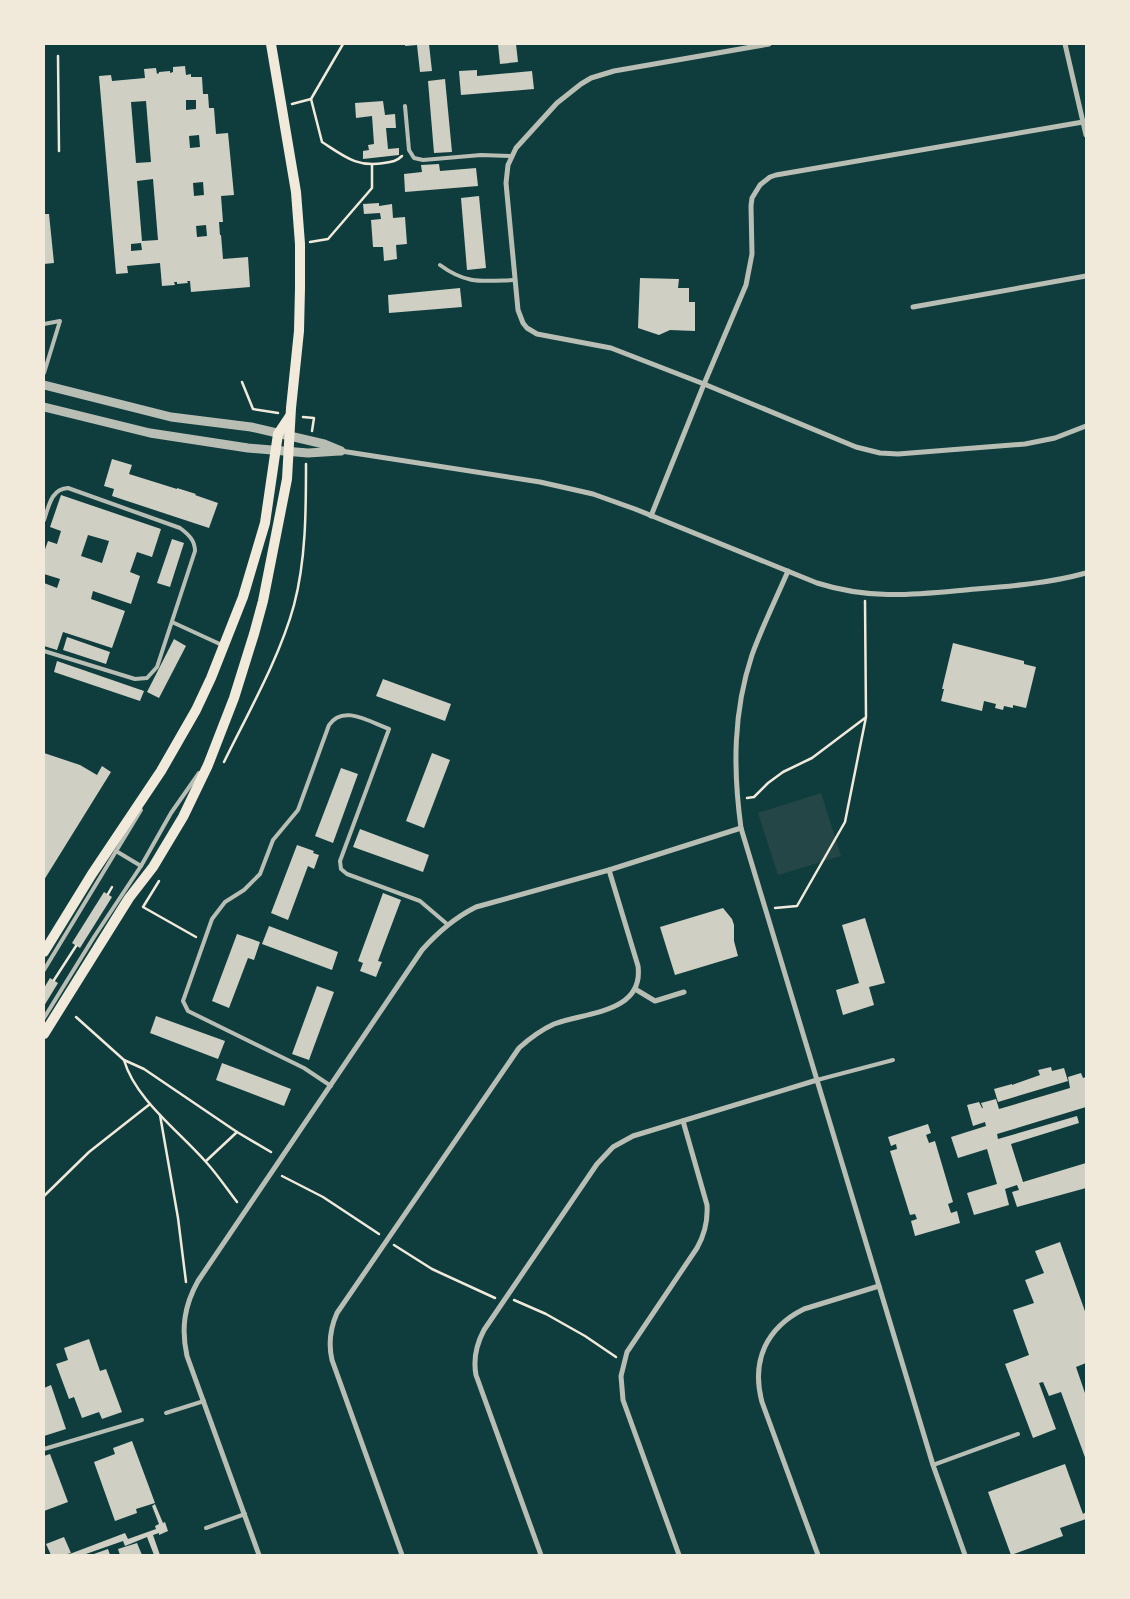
<svg xmlns="http://www.w3.org/2000/svg" width="1130" height="1599" font-family="Ubuntu,sans-serif">
  <style>
    .green { fill: #244646 }
    .building { fill: #cfcfc3; fill-rule: evenodd }
    .lines { fill: none; stroke-linecap: round; stroke-linejoin: round }
    .path { stroke: #f1e9da; stroke-width: 2.5 }
    .service { stroke: #b8beb3; stroke-width: 4 }
    .minor { stroke: #b8beb3; stroke-width: 5 }
    .tertiary { stroke: #b8beb3; stroke-width: 9 }
    .secondary { stroke: #f1e9da; stroke-width: 10 }
  </style>
  <rect width="100%" height="100%" fill="#0f3d3e"/>
  <polygon class="green" points="821,793 841,856 778,875 758,813"/>
  <g class="building">
    <polygon points="405,44 429,44 432,71 420,72 417,45 405,46"/>
    <polygon points="498,44 516,44 518,62 500,64"/>
    <path d="M185,66L186,75L191,74V77H202L203,94H208L209,108H214L216,134L228,133L234,195L221,196L223,222H219L220,235H221L223,259L248,257L250,287L191,292L190,281H187L188,283L177,284V282H174L175,285L162,286L160,263L127,266L128,273L116,274L99,76L111,75L112,81L145,78L144,69L156,68L157,74L159,73V72L170,71V73L173,72V67ZM186,100H196V109L186,110ZM146,101L151,162L136,163L131,102ZM199,135L200,147L190,148L189,136ZM153,179L158,240L142,241L137,181ZM203,182L204,195L194,196L193,183ZM206,225L207,236L197,237L196,226ZM141,243L142,250L131,251V244Z"/>
    <polygon points="477,70 477,76 532,71 534,89 461,95 459,71"/>
    <polygon points="445,79 452,152 434,153 428,81"/>
    <polygon points="383,101 385,115 395,114 396,128 386,128 388,149 399,148 399,155 363,159 363,151 369,150 368,145 374,144 372,116 356,118 355,103"/>
    <polygon points="439,164 440,171 476,168 478,186 405,192 404,174 422,172 421,165"/>
    <polygon points="479,196 486,268 467,270 461,198"/>
    <polygon points="379,203 379,206 392,204 393,218 405,217 407,244 396,245 397,259 384,261 383,247 373,247 371,220 381,219 380,213 364,214 363,204"/>
    <polygon points="44,214 49,214 54,263 44,264"/>
    <polygon points="640,278 679,279 678,288 689,288 689,302 695,302 695,331 670,330 659,335 638,328"/>
    <polygon points="460,288 462,307 389,313 388,295"/>
    <polygon points="112,459 132,465 129,474 177,489 177,488 196,494 195,495 218,503 209,528 112,496 114,489 104,486"/>
    <path d="M61,495L161,529L152,557L137,552L130,572L140,576L131,604L93,591L91,599L125,611L112,648L63,632L57,650L44,646V583L57,588L60,579L44,574V552L48,541L57,544L61,531L50,527ZM88,535L109,541L102,563L81,556Z"/>
    <polygon points="172,539 184,543 170,587 157,583"/>
    <polygon points="67,637 110,652 106,664 63,650"/>
    <polygon points="174,639 186,646 159,698 147,692"/>
    <polygon points="953,643 1024,661 1024,664 1036,667 1026,708 1013,705 1013,708 1004,706 1003,710 995,708 996,704 984,701 982,711 941,701 944,689 942,689"/>
    <polygon points="57,661 144,691 140,701 54,672"/>
    <polygon points="383,679 451,704 445,721 376,696"/>
    <polygon points="44,753 80,765 97,775 102,766 111,772 44,880"/>
    <polygon points="432,753 450,760 424,828 406,821"/>
    <polygon points="341,768 358,774 333,843 315,836"/>
    <polygon points="360,829 429,855 423,872 353,847"/>
    <polygon points="297,845 314,851 313,853 319,855 314,869 308,866 288,920 271,913"/>
    <polygon points="104,892 112,897 80,948 72,943"/>
    <polygon points="383,893 401,900 378,961 382,962 376,977 360,971 363,963 358,961"/>
    <polygon points="723,908 732,919 734,925 734,941 738,956 675,975 660,927"/>
    <polygon points="865,918 885,983 869,987 874,1005 843,1015 836,990 859,983 842,925"/>
    <polygon points="269,926 338,952 332,970 262,944"/>
    <polygon points="237,934 260,942 254,960 248,958 229,1008 212,1001"/>
    <polygon points="50,978 58,983 44,1006 44,988"/>
    <polygon points="317,986 334,992 309,1060 292,1054"/>
    <polygon points="156,1016 225,1041 218,1059 150,1033"/>
    <polygon points="222,1063 291,1089 284,1106 216,1080"/>
    <polygon points="1051,1067 1052,1071 1064,1068 1068,1081 998,1102 994,1089 1012,1084 1012,1085 1040,1075 1038,1070"/>
    <polygon points="1081,1073 1083,1078 1086,1077 1086,1107 997,1134 998,1139 1077,1116 1079,1123 1011,1144 1023,1182 1086,1163 1086,1188 1017,1207 1012,1192 1019,1190 1017,1185 1005,1189 1009,1205 974,1215 967,1193 997,1184 987,1149 958,1158 951,1137 986,1126 985,1122 973,1126 967,1105 979,1102 982,1108 983,1108 981,1103 996,1099 999,1109 1070,1088 1068,1077"/>
    <polygon points="928,1124 931,1133 926,1135 929,1143 935,1141 953,1202 948,1204 951,1213 957,1211 960,1223 915,1236 911,1221 917,1219 915,1214 910,1215 890,1151 897,1149 896,1144 891,1146 888,1137"/>
    <polygon points="1060,1242 1086,1314 1086,1363 1076,1367 1086,1396 1086,1460 1061,1392 1049,1396 1043,1382 1039,1383 1056,1429 1033,1438 1005,1364 1029,1355 1013,1310 1034,1303 1025,1280 1044,1273 1035,1251"/>
    <polygon points="89,1339 100,1371 106,1369 122,1412 102,1419 99,1412 82,1418 74,1397 69,1399 56,1364 68,1360 64,1348"/>
    <polygon points="51,1385 66,1429 44,1436 44,1388"/>
    <polygon points="132,1441 155,1503 136,1509 137,1513 115,1521 94,1462 115,1454 113,1448"/>
    <polygon points="50,1454 68,1502 44,1511 44,1456"/>
    <polygon points="1065,1464 1083,1514 1086,1512 1086,1519 1060,1528 1063,1536 1011,1555 988,1492"/>
    <polygon points="155,1504 163,1523 165,1522 168,1531 159,1535 159,1533 153,1535 160,1555 154,1555 147,1537 125,1546 123,1541 83,1555 67,1555 125,1533 128,1539 156,1529 155,1526 159,1524 152,1506"/>
    <polygon points="64,1537 71,1553 64,1555 51,1555 46,1544"/>
    <polygon points="137,1543 142,1555 120,1555 118,1549"/>
    <polygon points="108,1549 110,1555 91,1555"/>
  </g>
  <g class="lines">
    <g class="path">
      <polyline points="58,56 59,151"/>
      <path d="M311,99L322,142C344,156 357,168 384,163C392,162 397,161 402,156"/>
      <polyline points="292,104 311,99 343,44"/>
      <polyline points="310,242 328,239 372,188 372,165"/>
      <polyline points="242,382 253,409 278,413"/>
      <polyline points="303,417 314,418 312,431"/>
      <path d="M224,762C248,713 280,657 294,605C306,560 306,510 306,464"/>
      <polyline points="747,798 754,797 768,783 783,772 812,758 865,718"/>
      <polyline points="159,881 143,907 196,937"/>
      <polyline points="108,894 112,887"/>
      <polyline points="775,908 797,906 845,822 866,717 865,601"/>
      <polyline points="54,980 76,946"/>
      <polyline points="76,1017 124,1060 144,1069 237,1132 271,1152"/>
      <path d="M124,1060C135,1099 180,1132 206,1162C217,1174 227,1189 237,1202"/>
      <polyline points="160,1115 178,1218 186,1282"/>
      <polyline points="206,1161 237,1132"/>
      <polyline points="282,1176 323,1197 379,1234"/>
      <polyline points="44,1196 89,1152 150,1104"/>
      <polyline points="394,1245 432,1269 495,1298"/>
      <polyline points="514,1300 546,1314 585,1336 616,1357"/>
    </g>
    <g class="service">
      <polyline points="405,106 409,150 414,158 423,160 481,155 511,156"/>
      <path d="M440,265C467,285 483,281 515,280"/>
      <polyline points="44,324 60,321 44,373"/>
      <path d="M44,520C49,506 51,489 68,488L180,528C188,534 195,540 195,551L157,667L147,678L135,679L44,651"/>
      <polyline points="172,622 222,645"/>
      <polyline points="116,851 141,866"/>
      <polyline points="44,970 141,810"/>
      <polyline points="44,1018 94,937 141,866 171,813 199,773"/>
      <polyline points="817,1080 893,1060"/>
      <path d="M331,1086L304,1068L188,1011L183,1001L212,919L225,902L244,890L260,874L273,840L298,810L329,725C343,704 370,722 389,729L340,861L341,869L347,874L420,901L447,924"/>
      <polyline points="166,1413 204,1401"/>
      <polyline points="44,1449 142,1420"/>
      <polyline points="933,1465 1018,1434"/>
      <polyline points="206,1528 245,1514"/>
    </g>
    <g class="minor">
      <polyline points="769,44 614,71 591,78 581,84 557,103 516,148 508,165 506,183 518,310 523,323 527,328 537,334 611,348 704,384 856,447 880,453 898,454 1025,444 1055,438 1086,426"/>
      <polyline points="1065,44 1086,135"/>
      <polyline points="913,307 1086,276"/>
      <path d="M341,451L540,482L593,494L635,509L817,583C874,601 918,594 976,589C1013,586 1050,583 1086,573"/>
      <polyline points="651,516 704,384 746,285 752,254 751,206 752,198 760,185 770,177 776,175 1083,122"/>
      <path d="M788,571C776,599 762,627 752,655C733,712 733,769 741,828L933,1465L965,1555"/>
      <polyline points="635,989 655,1001 684,992"/>
      <path d="M259,1555L187,1356C181,1329 184,1306 198,1281L422,950C438,932 454,918 476,907L609,870L741,828"/>
      <path d="M402,1555L332,1360C328,1343 330,1329 337,1313L519,1048C530,1038 541,1030 554,1024C586,1012 644,1013 638,966L609,870"/>
      <path d="M541,1555L476,1375C473,1359 476,1345 484,1330L597,1164L613,1147L633,1136L817,1080"/>
      <path d="M679,1555L623,1400L621,1376L627,1352L697,1248C705,1234 708,1221 707,1205L683,1121"/>
      <path d="M818,1555L762,1402C751,1361 766,1328 804,1309L879,1286"/>
    </g>
    <g class="tertiary">
      <polyline points="44,385 171,417 251,427 324,444 341,451"/>
      <polyline points="44,407 150,433 248,448 308,453 339,451"/>
    </g>
    <g class="secondary">
      <polyline points="44,952 92,874 161,771 196,710 211,678 243,597 265,523 278,434 290,416"/>
      <polyline points="44,1034 129,898 153,867 183,817 208,765 234,698 254,634 263,601 287,479 291,408 299,331 300,288 300,244 296,192 271,44"/>
    </g>
  </g>
  <rect width="1130" height="1599" fill="none" stroke="#f1e9da" stroke-width="90"/>
</svg>
